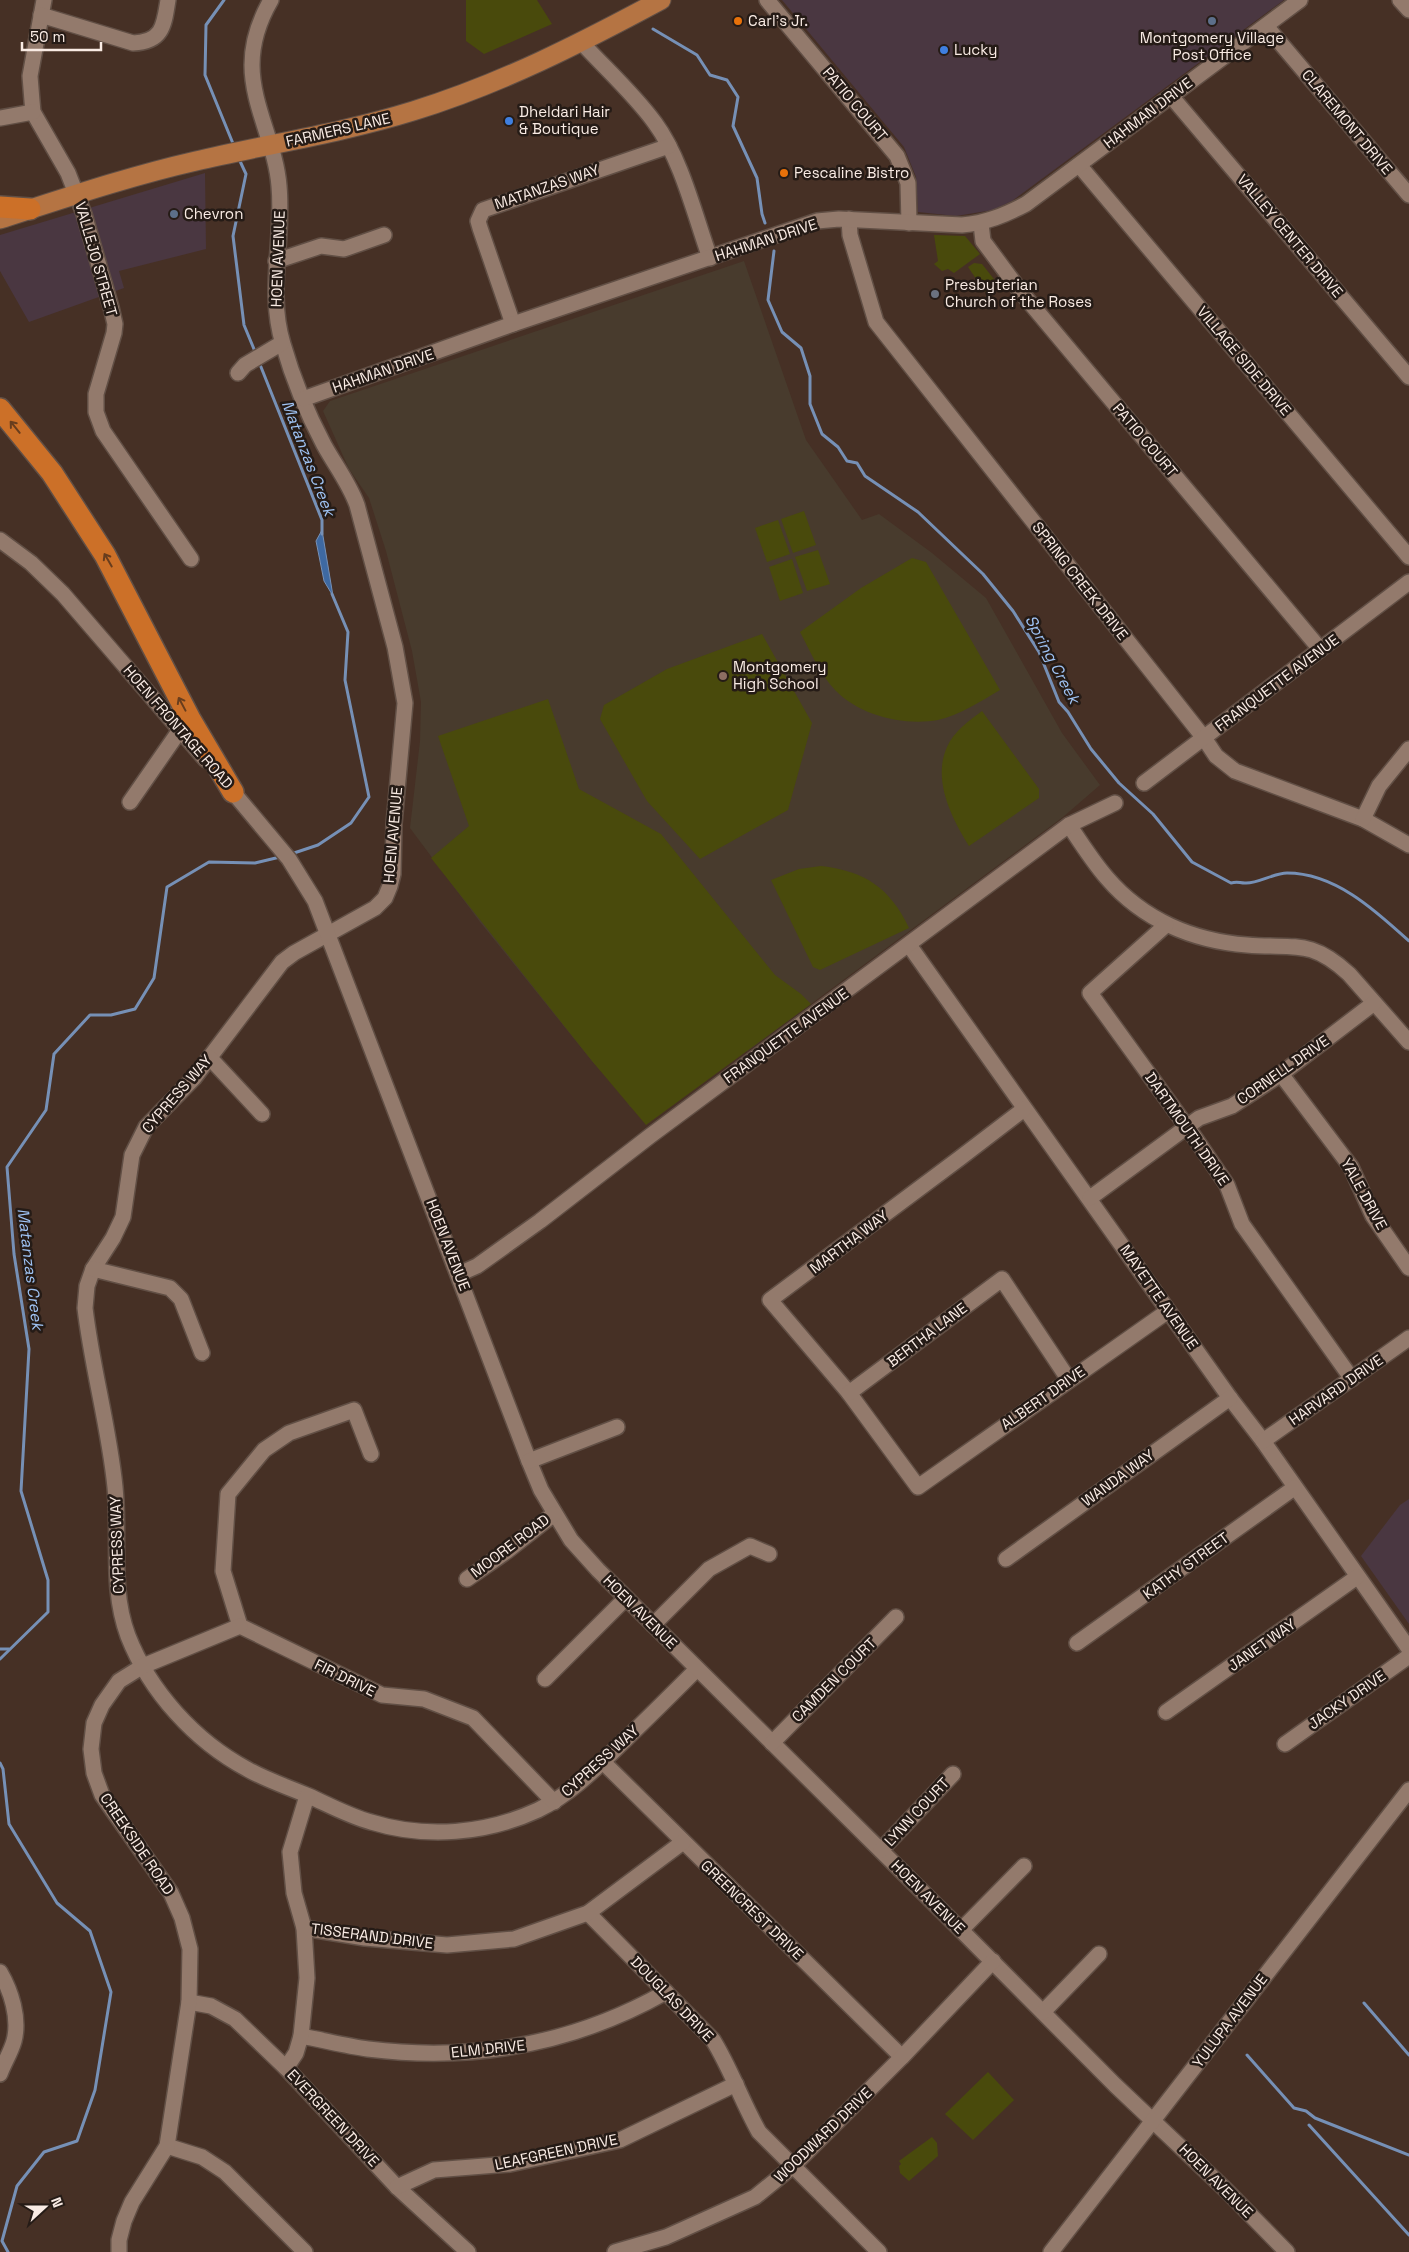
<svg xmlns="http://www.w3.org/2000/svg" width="1409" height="2252" font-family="'Space Grotesk',sans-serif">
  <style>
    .commercial { fill: #4a3741 }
    .education { fill: #483b2d }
    .green { fill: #494a0c }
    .water { fill: #3e69a2; stroke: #7690b6 }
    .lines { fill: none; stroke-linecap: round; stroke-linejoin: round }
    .stream { stroke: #7690b6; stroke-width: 3 }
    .minor-casing { stroke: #614f45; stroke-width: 18 }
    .major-casing { stroke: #614f45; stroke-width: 21 }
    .highway-casing { stroke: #614f45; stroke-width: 24 }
    .minor { stroke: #937a6c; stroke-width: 15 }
    .major { stroke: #b57443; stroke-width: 19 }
    .highway { stroke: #cc7028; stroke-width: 21 }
    .oneway { stroke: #683d1d }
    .food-dot { fill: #e8710a; stroke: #251b16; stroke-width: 2 }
    .service-dot { fill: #5c6f8a; stroke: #251b16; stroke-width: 2 }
    .shop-dot { fill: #3f7fe0; stroke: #251b16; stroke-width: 2 }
    .worship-dot { fill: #6b7280; stroke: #251b16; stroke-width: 2 }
    .education-dot { fill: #8d6e63; stroke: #251b16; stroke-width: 2 }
    .labels { text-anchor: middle; stroke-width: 5; stroke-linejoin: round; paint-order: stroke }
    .poi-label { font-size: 15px; fill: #f9ebe4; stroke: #251b16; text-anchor: start }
    .street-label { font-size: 15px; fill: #f9ebe4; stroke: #251b16 }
    .water-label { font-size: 16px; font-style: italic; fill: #9fc3f4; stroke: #251b16 }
  </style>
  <rect width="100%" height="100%" fill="#463025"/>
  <g class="commercial">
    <polygon points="782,0 1284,0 1012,201 993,210 956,216 918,212 916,177 904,147"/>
    <polygon points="205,173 206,249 119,271 124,288 29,322 0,271 0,235"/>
    <polygon points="1409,1499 1409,1624 1361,1556 1400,1505"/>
  </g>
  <polygon class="education" points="744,261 806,440 862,520 879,514 932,553 986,598 1062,733 1100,785 1063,817 749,1050 630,1107 623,1096 592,1061 480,922 410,828 420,741 421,702 412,651 386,551 369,498 349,469 323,411 330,401"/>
  <g class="green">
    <polygon points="466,0 537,0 552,24 484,54 466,41"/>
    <polygon points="934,235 965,236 980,254 954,273 948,269 942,271 934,264 938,261"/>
    <polygon points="974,263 982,264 997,283 985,292 968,267"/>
    <polygon points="804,511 816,545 793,553 781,519"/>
    <polygon points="778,520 790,554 767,562 755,528"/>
    <polygon points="818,550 830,584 807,591 795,557"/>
    <path d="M912,558L926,562L1000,690C981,701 960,715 938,720C904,726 860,716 835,690C820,674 810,651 800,632L861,588Z"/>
    <polygon points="792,559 803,593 780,601 769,567"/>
    <polygon points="762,634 812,723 788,810 700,859 647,801 600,719 604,705 667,669"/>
    <polygon points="548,699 579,789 661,834 775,975 801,994 811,1004 646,1125 592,1061 431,858 469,826 438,736"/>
    <path d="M982,711L1039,789V798L969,846C952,819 932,780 947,747C954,731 969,721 982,711Z"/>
    <path d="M821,866C865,871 890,888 909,928L820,970L813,967L771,880L799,869Z"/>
    <polygon points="988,2072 1014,2100 973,2140 945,2114"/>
    <polygon points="932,2137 937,2143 938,2156 909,2181 900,2173 899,2166 901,2164 899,2161"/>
  </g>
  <polygon class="water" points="322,530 333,596 324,581 316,541"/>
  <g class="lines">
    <g class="stream">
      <polyline points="224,0 206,25 205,75 234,146"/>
      <polyline points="653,29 697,55 710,75 727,80 738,97 733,126 757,178 762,214 765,223"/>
      <polyline points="239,159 246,174 233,236 244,325 256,354"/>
      <path d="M774,251L768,300L782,332L801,348L810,376V404L822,434L838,447L847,461L857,463L865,476L918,512L983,574L1013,611L1039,652L1059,702L1068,712L1091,749L1119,783L1153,814L1192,862L1231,883C1238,881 1239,883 1245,883C1257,884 1274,873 1287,873C1335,873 1375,910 1409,941"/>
      <polyline points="259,362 322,520 322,534"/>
      <polyline points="291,854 318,845 351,823 369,797 345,680 348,632 332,594"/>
      <polyline points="0,1649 9,1649"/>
      <polyline points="0,1659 48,1612 48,1580 21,1491 29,1349 14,1254 7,1167 46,1110 54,1054 90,1015 111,1015 135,1009 154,978 167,887 209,862 255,863 280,857"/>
      <polyline points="0,1763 3,1769 9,1824 57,1903 90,1931 111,1992 95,2090 77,2141 44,2152 17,2186 2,2241 8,2252"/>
      <polyline points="1364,2003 1409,2055"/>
      <polyline points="1247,2055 1294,2108 1306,2111 1315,2118 1409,2155"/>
      <polyline points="1309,2125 1409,2235"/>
    </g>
    <defs>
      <g id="minor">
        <polyline points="44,0 30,76 32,101 33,112 68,173 84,214 111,307 115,324 114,333 96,394 96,412 103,431 191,559"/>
        <path d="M271,0C260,19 252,42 252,65C252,106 276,145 279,186C284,239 267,292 283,344C293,379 307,413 324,445C335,465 349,483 357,505L395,647L405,703L394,824L393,874L390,886L385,898L375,908L294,953L282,962L194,1078L146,1127L132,1155L123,1217L113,1238L93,1269L87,1286L85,1308C92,1368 109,1427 115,1487C120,1538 110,1588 128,1636C150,1692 195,1741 247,1769C266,1780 288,1787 309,1796C329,1805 349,1816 371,1822C426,1839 486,1834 538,1810C573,1793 599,1765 626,1739C650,1716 673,1693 697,1669"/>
        <polyline points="767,0 897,156 908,183 909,223"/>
        <polyline points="1400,0 1409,10"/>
        <path d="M41,15L133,43C163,42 164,25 168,0"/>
        <polyline points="1266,26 1409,195"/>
        <path d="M582,43C606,69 634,94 655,123C681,158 695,216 710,258"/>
        <polyline points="1171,96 1409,377"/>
        <polyline points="0,118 33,112"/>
        <polyline points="1079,165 1409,557"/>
        <polyline points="849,219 850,235 876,322 1204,738 1216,756 1235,771 1363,819 1409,845"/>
        <polyline points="981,224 983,241 1021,292 1320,649"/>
        <polyline points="276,261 321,246 344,249 384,235"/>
        <polyline points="513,324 480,228 478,221 483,210 669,146"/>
        <polyline points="238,373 245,365 282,343"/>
        <path d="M303,399L513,324L817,221L839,219L962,225C986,223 1005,215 1026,204L1300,0"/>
        <polyline points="0,540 31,563 63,594 206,760"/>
        <polyline points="1144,783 1409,582"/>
        <polyline points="227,785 289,859 315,901 529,1461 541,1490 571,1540 598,1570 961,1930 1115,2085 1227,2191 1287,2252"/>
        <polyline points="130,802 180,730"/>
        <polyline points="1363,819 1379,786 1409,749"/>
        <path d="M1069,825C1081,843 1093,862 1107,878C1143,920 1193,941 1247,945C1294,949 1310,938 1349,974L1409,1042"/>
        <polyline points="1166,925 1090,993 1195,1138 1227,1185 1242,1224 1352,1379"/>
        <polyline points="909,945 1230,1398 1263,1441 1409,1649"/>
        <polyline points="210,1058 262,1114"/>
        <polyline points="1281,1074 1351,1167 1373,1216 1409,1268"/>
        <polyline points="1024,1109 960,1158 770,1300 849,1393 918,1487 1168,1311"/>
        <polyline points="1090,1198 1199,1118 1232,1106 1281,1074 1374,1003"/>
        <polyline points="93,1269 170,1288 181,1299 202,1353"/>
        <polyline points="459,1274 477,1266 540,1221 650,1136 1069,825 1115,803"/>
        <polyline points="849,1393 1002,1279 1069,1380"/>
        <polyline points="1263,1441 1409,1338"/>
        <polyline points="371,1454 354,1410 289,1433 264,1450 228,1494 223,1571 240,1626 382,1695 424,1699 473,1718 554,1802"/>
        <polyline points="529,1461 617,1427"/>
        <polyline points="1006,1559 1230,1398"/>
        <polyline points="467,1579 507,1551 554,1514"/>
        <polyline points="653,1625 709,1569 750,1546 769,1554"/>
        <polyline points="1077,1643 1294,1488"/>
        <polyline points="545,1679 626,1598"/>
        <polyline points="1166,1712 1357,1577"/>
        <polyline points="772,1743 896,1617"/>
        <polyline points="1285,1744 1409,1656"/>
        <polyline points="603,1762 902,2057"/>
        <polyline points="881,1850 953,1774"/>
        <path d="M588,1913L713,2040C731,2069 742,2102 759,2132L879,2252"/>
        <polyline points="304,1928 365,1938 447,1945 514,1939 588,1913 683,1842"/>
        <polyline points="961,1930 1024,1866"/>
        <path d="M0,1972C11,1991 20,2018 14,2041C11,2052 4,2063 0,2074"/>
        <polyline points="189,2002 211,2006 235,2019 286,2068 397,2187 468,2252"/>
        <polyline points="1043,2012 1099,1954"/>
        <path d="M301,2036C323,2040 346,2046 368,2049C473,2062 574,2044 666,1992"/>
        <polyline points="286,2068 296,2053 301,2036 307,1978 304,1928 294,1893 290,1852 307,1796"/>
        <polyline points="167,2146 202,2157 225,2172 305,2252"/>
        <polyline points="397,2187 434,2170 510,2164 620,2140 736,2084"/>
        <polyline points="119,2252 119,2240 124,2221 132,2202 167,2146 189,2002 190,1949 182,1918 171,1893 102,1795 94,1773 91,1749 94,1723 102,1705 119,1681 143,1666 240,1626"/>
        <polyline points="615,2252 666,2237 755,2197 792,2167 902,2057 993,1961"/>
        <polyline points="1051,2252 1409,1790"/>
      </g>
      <path id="major" d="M0,219C65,198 130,176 196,161C268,144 342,133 413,111C501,84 581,43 661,0"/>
      <g id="highway">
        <polyline points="0,207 30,209"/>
        <polyline points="0,409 52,473 105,555 190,719 233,792"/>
      </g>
    </defs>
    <use href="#minor" class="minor-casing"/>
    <use href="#major" class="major-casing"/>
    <use href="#highway" class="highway-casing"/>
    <use href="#minor" class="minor"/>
    <use href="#major" class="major"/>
    <use href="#highway" class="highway"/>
  </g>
  <defs><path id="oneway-shaft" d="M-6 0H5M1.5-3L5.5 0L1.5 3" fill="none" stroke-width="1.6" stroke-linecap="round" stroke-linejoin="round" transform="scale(1.25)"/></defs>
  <g class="oneway">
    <use href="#oneway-shaft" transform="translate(15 427) rotate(-129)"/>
    <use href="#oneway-shaft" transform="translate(108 560) rotate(-120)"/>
    <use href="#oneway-shaft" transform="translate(182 704) rotate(-118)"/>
  </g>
  <g class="food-dot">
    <circle cx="738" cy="21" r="5"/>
    <circle cx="784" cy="173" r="5"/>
  </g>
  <g class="service-dot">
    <circle cx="1212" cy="21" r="5"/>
    <circle cx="174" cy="214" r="5"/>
  </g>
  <g class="shop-dot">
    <circle cx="944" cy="50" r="5"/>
    <circle cx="509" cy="121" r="5"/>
  </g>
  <circle class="worship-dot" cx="935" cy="294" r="5"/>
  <circle class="education-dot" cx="723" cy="676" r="5"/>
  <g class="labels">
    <g class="poi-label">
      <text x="748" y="26">Carl's Jr.</text>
      <text x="1212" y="43" text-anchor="middle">Montgomery Village<tspan x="1212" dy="17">Post Office</tspan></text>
      <text x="954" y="55">Lucky</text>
      <text x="519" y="117">Dheldari Hair<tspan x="519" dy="17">&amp; Boutique</tspan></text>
      <text x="794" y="178">Pescaline Bistro</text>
      <text x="184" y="219">Chevron</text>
      <text x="945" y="290">Presbyterian<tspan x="945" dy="17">Church of the Roses</tspan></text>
      <text x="733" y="672">Montgomery<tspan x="733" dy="17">High School</tspan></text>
    </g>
    <g class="street-label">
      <text transform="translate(855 104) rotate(50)" y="5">PATIO COURT</text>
      <text transform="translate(1148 113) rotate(-37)" y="5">HAHMAN DRIVE</text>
      <text transform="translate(1347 122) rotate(50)" y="5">CLAREMONT DRIVE</text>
      <text transform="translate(338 130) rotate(-13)" y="5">FARMERS LANE</text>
      <text transform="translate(547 187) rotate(-19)" y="5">MATANZAS WAY</text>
      <text transform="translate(1290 236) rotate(50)" y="5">VALLEY CENTER DRIVE</text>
      <text transform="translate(766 240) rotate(-18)" y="5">HAHMAN DRIVE</text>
      <text transform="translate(96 259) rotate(74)" y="5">VALLEJO STREET</text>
      <text transform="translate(278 259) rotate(-88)" y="5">HOEN AVENUE</text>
      <text transform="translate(1244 361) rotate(50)" y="5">VILLAGE SIDE DRIVE</text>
      <text transform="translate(383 371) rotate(-19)" y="5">HAHMAN DRIVE</text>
      <text transform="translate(1145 440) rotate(50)" y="5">PATIO COURT</text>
      <text transform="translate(1080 581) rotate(52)" y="5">SPRING CREEK DRIVE</text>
      <text transform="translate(1277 683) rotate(-37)" y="5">FRANQUETTE AVENUE</text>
      <text transform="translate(178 727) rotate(49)" y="5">HOEN FRONTAGE ROAD</text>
      <text transform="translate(393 835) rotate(-85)" y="5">HOEN AVENUE</text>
      <text transform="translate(786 1036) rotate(-36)" y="5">FRANQUETTE AVENUE</text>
      <text transform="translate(1283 1070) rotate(-35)" y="5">CORNELL DRIVE</text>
      <text transform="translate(177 1094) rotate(-49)" y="5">CYPRESS WAY</text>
      <text transform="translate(1187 1129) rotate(55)" y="5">DARTMOUTH DRIVE</text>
      <text transform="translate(1364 1194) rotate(61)" y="5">YALE DRIVE</text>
      <text transform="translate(849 1242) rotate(-37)" y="5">MARTHA WAY</text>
      <text transform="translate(448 1245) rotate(69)" y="5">HOEN AVENUE</text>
      <text transform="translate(1159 1297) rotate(55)" y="5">MAYETTE AVENUE</text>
      <text transform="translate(927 1335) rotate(-37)" y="5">BERTHA LANE</text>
      <text transform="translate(1336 1390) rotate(-35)" y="5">HARVARD DRIVE</text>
      <text transform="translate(1043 1398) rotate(-35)" y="5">ALBERT DRIVE</text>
      <text transform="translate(1118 1478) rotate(-36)" y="5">WANDA WAY</text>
      <text transform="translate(117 1545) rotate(-92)" y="5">CYPRESS WAY</text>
      <text transform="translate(510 1546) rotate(-37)" y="5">MOORE ROAD</text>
      <text transform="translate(1186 1566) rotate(-36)" y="5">KATHY STREET</text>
      <text transform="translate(640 1612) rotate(45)" y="5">HOEN AVENUE</text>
      <text transform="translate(1262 1645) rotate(-35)" y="5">JANET WAY</text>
      <text transform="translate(345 1678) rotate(26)" y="5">FIR DRIVE</text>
      <text transform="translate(834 1680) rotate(-45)" y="5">CAMDEN COURT</text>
      <text transform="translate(1347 1700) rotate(-35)" y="5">JACKY DRIVE</text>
      <text transform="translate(600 1761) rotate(-42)" y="5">CYPRESS WAY</text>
      <text transform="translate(917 1812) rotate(-47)" y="5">LYNN COURT</text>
      <text transform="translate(137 1844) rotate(56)" y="5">CREEKSIDE ROAD</text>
      <text transform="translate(928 1897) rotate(45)" y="5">HOEN AVENUE</text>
      <text transform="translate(752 1910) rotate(44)" y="5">GREENCREST DRIVE</text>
      <text transform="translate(372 1936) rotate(7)" y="5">TISSERAND DRIVE</text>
      <text transform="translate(672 1999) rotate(46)" y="5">DOUGLAS DRIVE</text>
      <text transform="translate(1230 2021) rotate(-53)" y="5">YULUPA AVENUE</text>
      <text transform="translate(488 2049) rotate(-6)" y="5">ELM DRIVE</text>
      <text transform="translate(333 2118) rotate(47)" y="5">EVERGREEN DRIVE</text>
      <text transform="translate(823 2135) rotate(-44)" y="5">WOODWARD DRIVE</text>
      <text transform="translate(556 2152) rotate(-12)" y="5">LEAFGREEN DRIVE</text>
      <text transform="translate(1216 2181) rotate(45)" y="5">HOEN AVENUE</text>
    </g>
    <g class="water-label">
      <text transform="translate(309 458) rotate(69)" y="6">Matanzas Creek</text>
      <text transform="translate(1053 659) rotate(62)" y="6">Spring Creek</text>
      <text transform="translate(31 1269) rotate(83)" y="6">Matanzas Creek</text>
    </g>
  </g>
  <g transform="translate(45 2207) rotate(69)" stroke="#251b16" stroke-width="4" paint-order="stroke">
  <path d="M0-4L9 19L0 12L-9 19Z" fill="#f9ebe4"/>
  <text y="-8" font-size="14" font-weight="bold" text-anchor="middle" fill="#f9ebe4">N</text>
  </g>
  <path d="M22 42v8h79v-8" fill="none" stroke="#f9ebe4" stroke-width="2.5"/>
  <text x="30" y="42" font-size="15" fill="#f9ebe4" stroke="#251b16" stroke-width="4" paint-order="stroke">50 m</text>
</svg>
